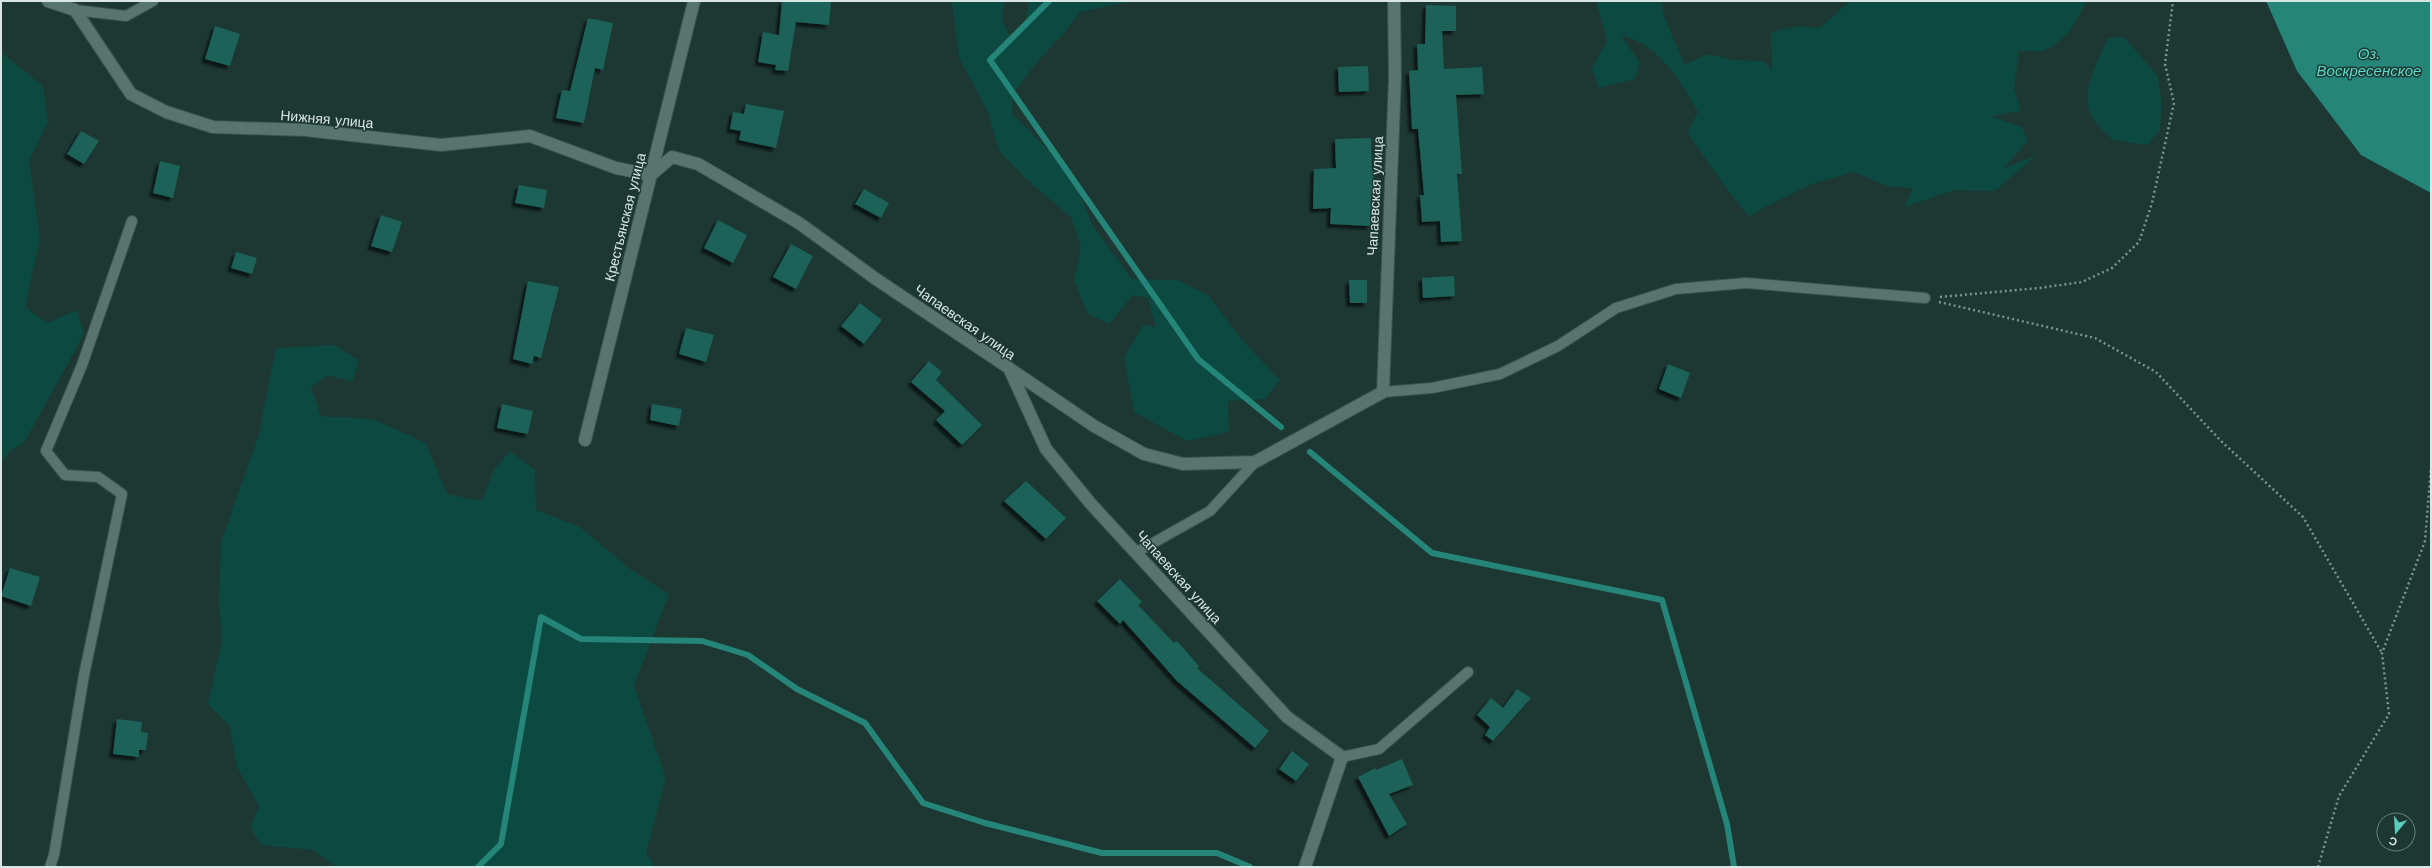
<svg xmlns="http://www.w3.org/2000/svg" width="2432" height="868" font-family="'Work Sans',sans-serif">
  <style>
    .green { fill: #0c4941 }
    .water { fill: #258578 }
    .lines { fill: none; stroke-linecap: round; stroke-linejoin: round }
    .stream { stroke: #258578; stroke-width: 6 }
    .building { fill: #1a6258; filter: url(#shadow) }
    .lane-casing { stroke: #3b524f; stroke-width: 12 }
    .street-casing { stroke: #3b524f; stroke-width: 14 }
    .path { stroke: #7f9390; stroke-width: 2.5; stroke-dasharray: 2 3; stroke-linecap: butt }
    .lane { stroke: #58746f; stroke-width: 10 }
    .street { stroke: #58746f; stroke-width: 12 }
    .labels { text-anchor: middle; stroke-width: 3; stroke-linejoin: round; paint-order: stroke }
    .street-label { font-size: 14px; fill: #d8e7e4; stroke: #1d3733 }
    .water-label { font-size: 15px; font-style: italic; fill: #59dcc9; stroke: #1d3733 }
  </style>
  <defs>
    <filter id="shadow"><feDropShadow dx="-3.5" dy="3.5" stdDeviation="1" flood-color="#0009"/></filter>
  </defs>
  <rect width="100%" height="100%" fill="#1d3733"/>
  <g class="green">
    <polygon points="952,1 1004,1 1002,21 1013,41 1025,28 1029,1 1133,1 1080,12 1064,33 1039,60 1013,93 1012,114 1072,173 1092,225 1132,279 1178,280 1208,295 1242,340 1280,380 1265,399 1228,401 1229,432 1187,441 1134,412 1124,357 1143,325 1156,327 1148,298 1133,295 1109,324 1088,314 1074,281 1081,246 1071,217 1026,179 999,151 988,112 959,58"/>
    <path d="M1596,1H1661L1665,19L1685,65L1708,54L1733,60L1764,61L1772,71L1771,32L1800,26L1820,28L1850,1H2086C2079,20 2063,46 2041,51C2034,52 2026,51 2019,51L2014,88L2021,111L1991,116L2022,127L2028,141L2004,168L2037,155L1995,191L1955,190L1904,207L1913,188L1887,186L1854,172L1812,184L1765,207L1749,217L1726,188L1687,132L1698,112C1680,80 1659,45 1621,35L1640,63L1635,79L1599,88L1592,69L1607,40Z"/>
    <path d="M2124,37L2157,75L2162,103L2160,130L2147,145L2113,140C2106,133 2096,125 2092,117C2079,92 2098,61 2108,38Z"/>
    <polygon points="1,52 43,86 48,122 29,161 40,238 25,307 47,323 77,310 84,334 24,443 11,450 1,463"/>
    <polygon points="334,345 359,360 352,382 328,375 311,387 321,416 373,419 426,443 447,494 482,501 493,471 510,451 535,470 536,510 580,527 630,569 669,594 634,686 666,778 646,853 655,867 337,867 312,850 261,845 250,827 259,806 237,767 230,727 208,704 222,640 219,603 221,542 259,434 276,348"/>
  </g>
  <polygon class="water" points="2264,1 2431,1 2431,193 2361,155 2297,71 2267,3"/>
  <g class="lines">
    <g class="stream">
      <polyline points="1049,1 990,60 1198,359 1281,427"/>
      <polyline points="1310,452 1432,553 1662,600 1727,824 1734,867"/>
      <polyline points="478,867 501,844 541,617 581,639 702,641 748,655 797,689 865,723 923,803 985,823 1102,853 1217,853 1250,867"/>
    </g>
  </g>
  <g class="building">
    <polygon points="782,1 831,1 829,25 796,22 788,71 775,70 776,65 758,62 763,32 779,35"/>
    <polygon points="1426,5 1456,6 1456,31 1442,31 1444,69 1482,67 1484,94 1456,95 1462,174 1457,174 1462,241 1441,242 1440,221 1422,222 1420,195 1424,195 1418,129 1412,129 1409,71 1418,70 1417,44 1425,44"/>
    <polygon points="588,18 613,23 603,70 595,68 584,123 556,118 562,90 570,91"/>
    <polygon points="215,26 240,34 230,66 205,59"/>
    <polygon points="1368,66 1369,91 1339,92 1338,67"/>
    <polygon points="746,104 784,111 776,148 739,140 741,131 730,129 733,112 744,114"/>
    <polygon points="81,131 99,141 84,164 67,154"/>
    <polygon points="1371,138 1372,171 1374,171 1370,226 1330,224 1331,208 1313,209 1314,169 1336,168 1335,139"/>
    <polygon points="160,161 180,166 173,198 153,193"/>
    <polygon points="519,185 547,190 544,208 515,203"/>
    <polygon points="864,189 889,203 881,218 855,204"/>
    <polygon points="381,215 402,222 392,252 371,246"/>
    <polygon points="718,220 747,235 733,263 704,248"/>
    <polygon points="791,244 813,256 796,289 773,277"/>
    <polygon points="236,252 257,258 252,274 231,268"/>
    <polygon points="1454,276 1455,296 1423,298 1422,278"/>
    <polygon points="1349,280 1367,280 1367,303 1350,303"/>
    <polygon points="528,281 559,287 541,358 534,356 532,364 513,359"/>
    <polygon points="860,303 882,320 864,344 841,326"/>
    <polygon points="686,328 714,335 706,362 679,354"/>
    <polygon points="929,361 942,372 936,380 982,425 962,445 936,420 945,411 911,382"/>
    <polygon points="1668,364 1690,373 1681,398 1659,389"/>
    <polygon points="502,404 533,411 528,434 497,428"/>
    <polygon points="652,404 682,409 679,426 650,420"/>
    <polygon points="1026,481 1066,518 1046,539 1004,501"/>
    <polygon points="10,568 40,577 31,606 1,596"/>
    <polygon points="1120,579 1142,602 1138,605 1174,643 1177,641 1199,666 1197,668 1269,731 1255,748 1177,681 1123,620 1120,624 1097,601"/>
    <polygon points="1517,689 1531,698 1493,741 1485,735 1490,727 1477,715 1491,698 1503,708"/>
    <polygon points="117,719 142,722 141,732 148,733 146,750 139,750 139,757 113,754"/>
    <polygon points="1292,751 1309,764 1296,781 1279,769"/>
    <polygon points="1402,759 1413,785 1389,794 1407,824 1389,836 1358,777 1375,768 1376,770"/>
  </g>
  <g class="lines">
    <defs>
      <g id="lane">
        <polyline points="75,10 126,16 153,1"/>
        <polyline points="1383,392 1432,388 1500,374 1558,346 1616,308 1676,289 1746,283 1925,298"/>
        <polyline points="1137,552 1210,511 1255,462"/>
        <polyline points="1342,757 1379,749 1468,672"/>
        <polyline points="50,867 54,855 84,675 122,494 98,477 65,475 46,451 82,365 132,221"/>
      </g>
      <g id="street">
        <polyline points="48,1 75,10 131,94 166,112 213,127 305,130 441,145 530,136 616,168 651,175 672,157 698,164 799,223 876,279 1009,368 1046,449 1091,504 1287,717 1342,757 1305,867"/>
        <polyline points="1010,369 1094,426 1144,454 1183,464 1255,462 1383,392 1395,77 1394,1"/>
        <polyline points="585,440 694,1"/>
      </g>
    </defs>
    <use href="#lane" class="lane-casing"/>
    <use href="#street" class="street-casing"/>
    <g class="path">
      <polyline points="1940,297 2039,288 2082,282 2112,268 2139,242 2152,203 2174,103 2165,64 2173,1"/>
      <polyline points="1939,302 2095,338 2156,372 2221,441 2303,517 2382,653"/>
      <polyline points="2318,867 2339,796 2389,714 2382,653 2425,541 2431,467"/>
    </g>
    <use href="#lane" class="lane"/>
    <use href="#street" class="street"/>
  </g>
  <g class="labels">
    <g class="street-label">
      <text transform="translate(327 119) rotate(5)" y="5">Нижняя улица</text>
      <text transform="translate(1375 196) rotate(-87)" y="5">Чапаевская улица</text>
      <text transform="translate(625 217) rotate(-76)" y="5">Крестьянская улица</text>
      <text transform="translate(965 322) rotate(35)" y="5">Чапаевская улица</text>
      <text transform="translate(1179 577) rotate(48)" y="5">Чапаевская улица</text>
    </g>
    <g class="water-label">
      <text x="2369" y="59">Оз.<tspan x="2369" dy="17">Воскресенское</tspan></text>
    </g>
  </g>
  <rect width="2432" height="868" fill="none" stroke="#d8e7e4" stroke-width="4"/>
  <g transform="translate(2396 832) rotate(198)"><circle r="19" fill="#1d3733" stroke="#687d7a"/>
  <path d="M0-3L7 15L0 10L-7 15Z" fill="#5acebd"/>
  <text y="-6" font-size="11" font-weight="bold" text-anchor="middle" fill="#d8e7e4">С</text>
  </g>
</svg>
